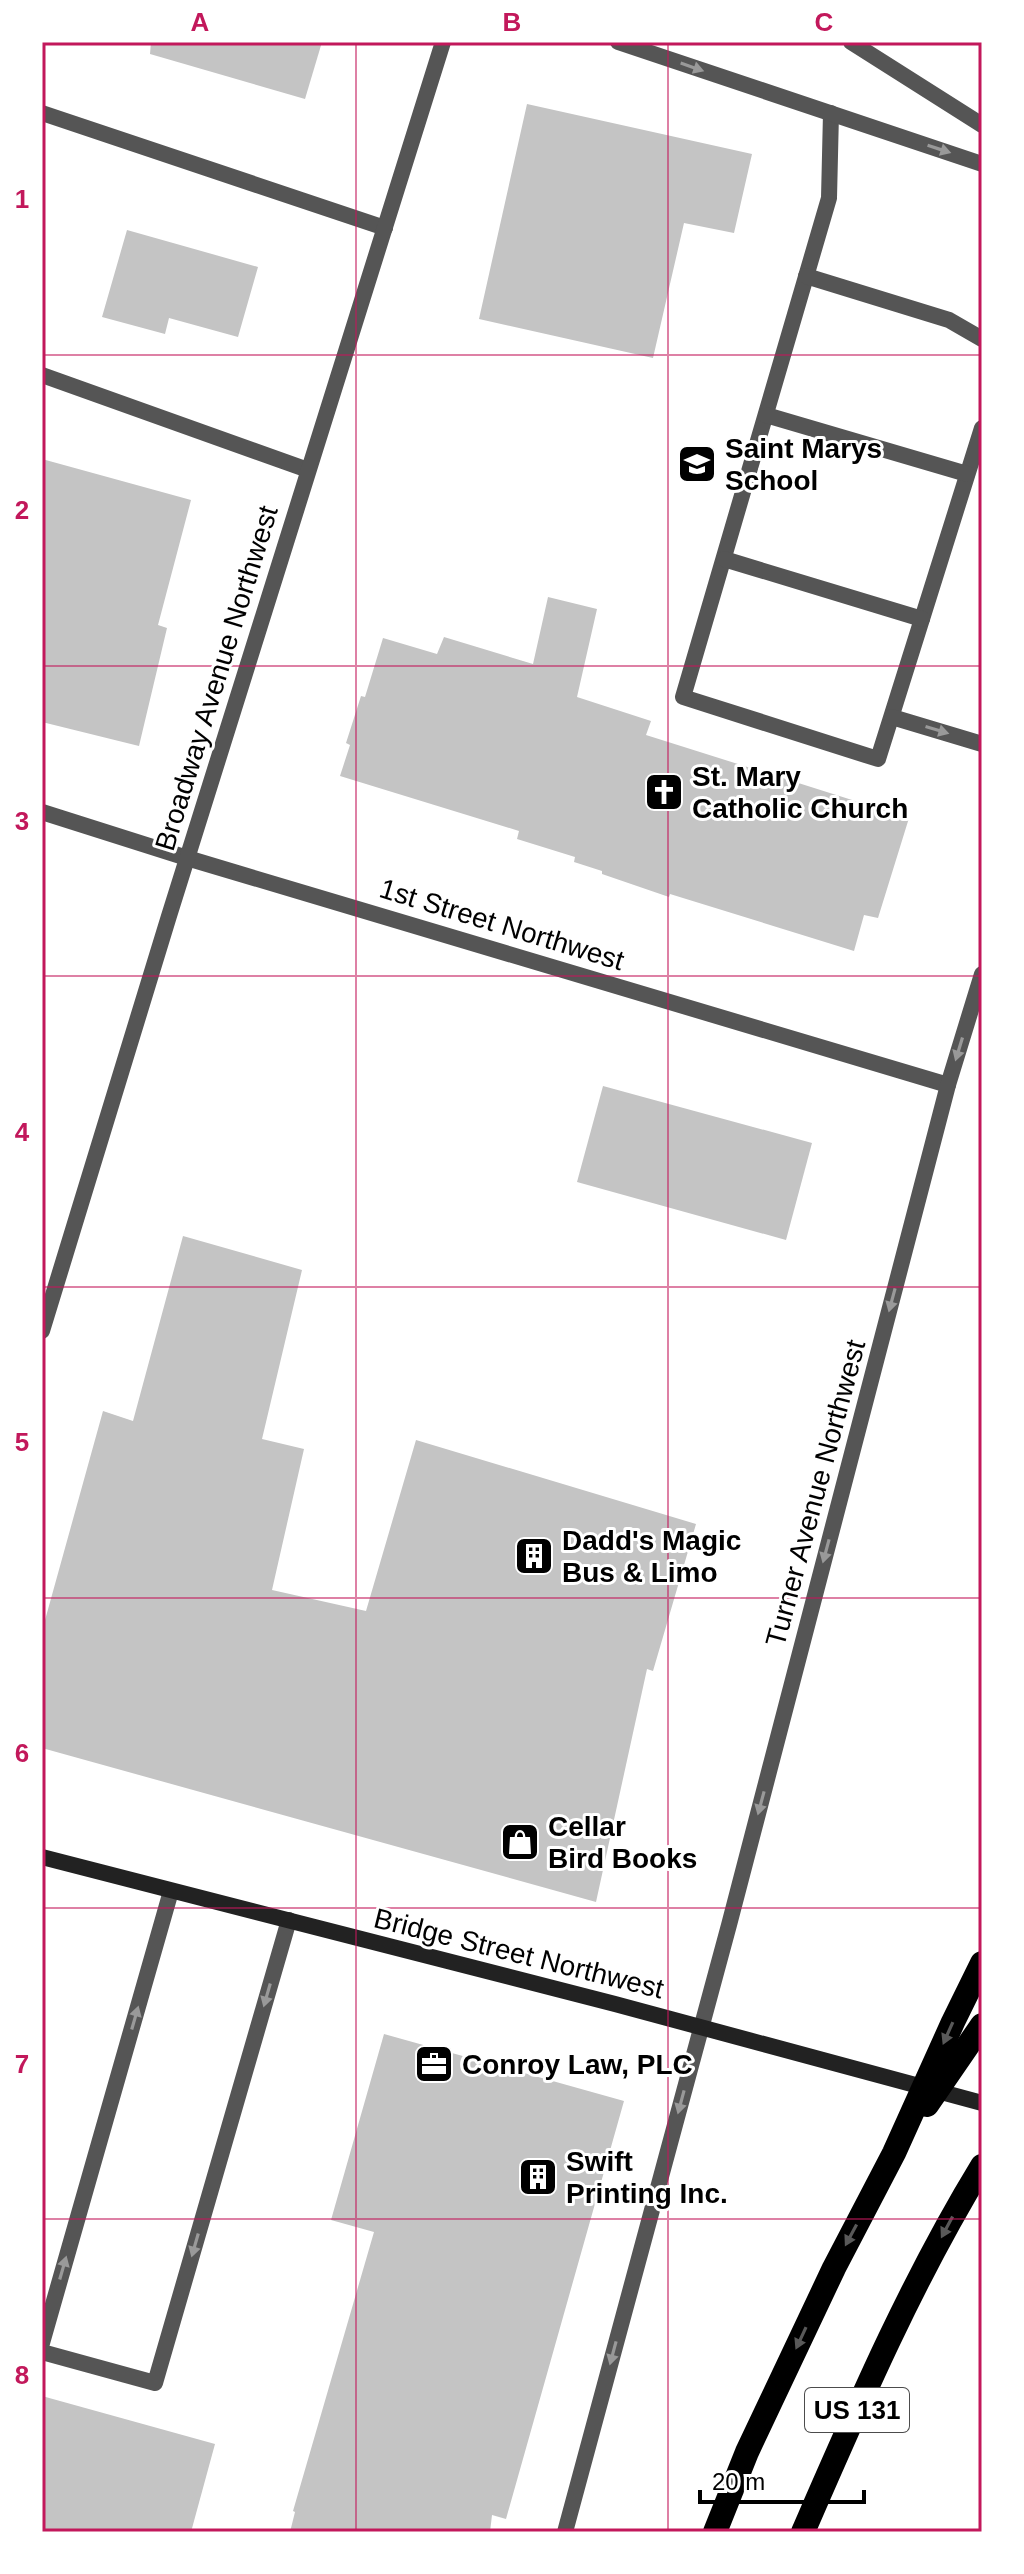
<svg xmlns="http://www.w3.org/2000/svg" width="1024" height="2574" font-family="Helvetica,sans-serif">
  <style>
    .building { fill: #c4c4c4 }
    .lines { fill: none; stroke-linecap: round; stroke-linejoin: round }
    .service { stroke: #555; stroke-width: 16 }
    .minor { stroke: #555; stroke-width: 16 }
    .tertiary { stroke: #555; stroke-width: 16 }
    .secondary { stroke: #222; stroke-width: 16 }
    .motorway { stroke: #000; stroke-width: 24 }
    .oneway { fill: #999 }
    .oneway2 { fill: #595959 }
    .grid { fill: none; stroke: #c2185b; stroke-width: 2; stroke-opacity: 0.55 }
    .labels { text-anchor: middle; stroke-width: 6; stroke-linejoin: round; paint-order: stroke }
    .shield { fill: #fff; stroke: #4c4c4c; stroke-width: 2 }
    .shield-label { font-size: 26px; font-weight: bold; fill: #000 }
    .poi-label { font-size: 28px; font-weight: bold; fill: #000; stroke: #fff; text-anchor: start }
    .street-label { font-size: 28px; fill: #000; stroke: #fff }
    .neatline { fill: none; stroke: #c2185b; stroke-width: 3 }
    .grid-label { font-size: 26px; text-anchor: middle; font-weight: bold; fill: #c2185b }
  </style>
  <rect width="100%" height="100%" fill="#fff"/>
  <g class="building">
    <polygon points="151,42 322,42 305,99 150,54"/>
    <polygon points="527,104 752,154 734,233 684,223 653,358 479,319"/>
    <polygon points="127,230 258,267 238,337 169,318 165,334 102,317"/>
    <polygon points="42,459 191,500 158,625 167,628 139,746 42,722"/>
    <polygon points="548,597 597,609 577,697 651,721 646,735 909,818 878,918 864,915 854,951 670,894 669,897 602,874 602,871 574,862 575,857 517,839 519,831 340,776 350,745 346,743 361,696 365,697 383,638 437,654 444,637 533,664"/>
    <polygon points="603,1086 812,1143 786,1240 577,1182"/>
    <polygon points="183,1236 302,1270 262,1439 304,1449 272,1590 366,1611 416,1440 696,1524 653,1671 647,1669 596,1902 42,1748 42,1631 103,1411 133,1421"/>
    <polygon points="384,2034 624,2101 506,2519 492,2515 490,2532 290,2532 295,2512 293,2511 374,2232 331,2220"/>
    <polygon points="42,2396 215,2444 191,2532 42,2532"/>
  </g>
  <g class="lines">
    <g class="service">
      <polyline points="42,113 385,228"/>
      <polyline points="831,113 829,198 683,697 878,759 982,428"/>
      <polyline points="806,276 949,320 982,339"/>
      <polyline points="42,375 308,470"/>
      <polyline points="766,415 967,474"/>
      <polyline points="724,559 922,619"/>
      <polyline points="892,717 982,744"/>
      <polyline points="42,2343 171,1891"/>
      <polyline points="42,2352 155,2383 289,1920"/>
    </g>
    <polyline class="minor" points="42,812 187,858 948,1085"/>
    <g class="tertiary">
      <polyline points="618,42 982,164"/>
      <polyline points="851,42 982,125"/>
      <polyline points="42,1331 169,916 443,42"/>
      <polyline points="565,2532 729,1925 948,1085 982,974"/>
    </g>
    <polyline class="secondary" points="42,1857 615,2004 982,2103"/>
    <g class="motorway">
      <polyline points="927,2105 982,2025"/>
      <polyline points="715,2532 747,2452 834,2268 894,2153 953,2022 982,1963"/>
      <path d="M803,2532C857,2408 911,2282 982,2166"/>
    </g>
  </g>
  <defs><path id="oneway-solid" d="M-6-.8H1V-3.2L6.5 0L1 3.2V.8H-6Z" transform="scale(2)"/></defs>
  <g class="oneway">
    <use href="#oneway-solid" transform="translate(692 67) rotate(19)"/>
    <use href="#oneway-solid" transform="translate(939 149) rotate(18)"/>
    <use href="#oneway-solid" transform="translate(937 730) rotate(17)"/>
    <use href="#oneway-solid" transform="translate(959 1049) rotate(107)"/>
    <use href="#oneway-solid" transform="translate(892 1300) rotate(105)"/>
    <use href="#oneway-solid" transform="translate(826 1551) rotate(105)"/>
    <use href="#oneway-solid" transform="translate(761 1803) rotate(105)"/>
    <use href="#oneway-solid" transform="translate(267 1995) rotate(106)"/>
    <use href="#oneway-solid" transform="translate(135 2018) rotate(-74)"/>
    <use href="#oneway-solid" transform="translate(681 2102) rotate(105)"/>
    <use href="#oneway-solid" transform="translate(195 2245) rotate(106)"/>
    <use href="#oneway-solid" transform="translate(63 2268) rotate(-74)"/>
    <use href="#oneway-solid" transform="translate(613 2353) rotate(105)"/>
  </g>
  <g class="oneway2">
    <use href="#oneway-solid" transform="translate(948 2033) rotate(114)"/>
    <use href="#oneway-solid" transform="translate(947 2227) rotate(118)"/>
    <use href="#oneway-solid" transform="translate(851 2235) rotate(118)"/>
    <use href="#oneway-solid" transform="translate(801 2338) rotate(115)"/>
  </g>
  <path class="grid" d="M356,42V2532M668,42V2532M42,355H982M42,666H982M42,976H982M42,1287H982M42,1598H982M42,1908H982M42,2219H982"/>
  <defs>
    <symbol id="school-square" viewBox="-11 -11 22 22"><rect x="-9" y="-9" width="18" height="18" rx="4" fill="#000" stroke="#fff"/><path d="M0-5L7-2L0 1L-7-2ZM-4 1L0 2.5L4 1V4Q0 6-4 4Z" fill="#fff"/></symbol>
    <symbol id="church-square" viewBox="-11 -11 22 22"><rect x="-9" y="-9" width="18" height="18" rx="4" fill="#000" stroke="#fff"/><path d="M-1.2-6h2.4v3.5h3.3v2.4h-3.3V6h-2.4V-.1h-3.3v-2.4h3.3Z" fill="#fff"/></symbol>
    <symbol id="building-square" viewBox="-11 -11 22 22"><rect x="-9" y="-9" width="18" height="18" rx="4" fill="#000" stroke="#fff"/><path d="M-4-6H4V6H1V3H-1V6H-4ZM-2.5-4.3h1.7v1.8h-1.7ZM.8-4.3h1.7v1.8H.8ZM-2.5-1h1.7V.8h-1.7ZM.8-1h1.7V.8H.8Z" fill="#fff"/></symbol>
    <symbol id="shop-square" viewBox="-11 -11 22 22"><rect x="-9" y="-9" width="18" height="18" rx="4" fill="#000" stroke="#fff"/><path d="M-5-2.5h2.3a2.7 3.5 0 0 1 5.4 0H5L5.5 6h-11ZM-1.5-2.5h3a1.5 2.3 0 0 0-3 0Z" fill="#fff"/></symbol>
    <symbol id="office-square" viewBox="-11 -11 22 22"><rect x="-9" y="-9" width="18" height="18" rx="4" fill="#000" stroke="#fff"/><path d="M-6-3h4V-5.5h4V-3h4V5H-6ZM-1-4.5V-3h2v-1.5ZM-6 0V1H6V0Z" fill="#fff"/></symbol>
  </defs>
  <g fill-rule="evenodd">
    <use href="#school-square" x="675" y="442" width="44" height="44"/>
    <use href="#church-square" x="642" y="770" width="44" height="44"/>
    <use href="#building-square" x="512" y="1534" width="44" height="44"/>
    <use href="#shop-square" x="498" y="1820" width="44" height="44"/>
    <use href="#office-square" x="412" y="2042" width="44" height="44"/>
    <use href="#building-square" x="516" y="2155" width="44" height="44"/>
  </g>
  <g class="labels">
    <rect class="shield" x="805" y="2388" width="104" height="44" rx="6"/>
    <g class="shield-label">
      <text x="857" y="2419">US 131</text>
    </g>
    <g class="poi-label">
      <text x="725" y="458">Saint Marys<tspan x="725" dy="32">School</tspan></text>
      <text x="692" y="786">St. Mary<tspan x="692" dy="32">Catholic Church</tspan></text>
      <text x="562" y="1550">Dadd's Magic<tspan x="562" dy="32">Bus &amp; Limo</tspan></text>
      <text x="548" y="1836">Cellar<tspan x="548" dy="32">Bird Books</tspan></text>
      <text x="462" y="2074">Conroy Law, PLC</text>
      <text x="566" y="2171">Swift<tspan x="566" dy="32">Printing Inc.</tspan></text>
    </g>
    <g class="street-label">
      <text transform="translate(216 678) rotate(-73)" y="10">Broadway Avenue Northwest</text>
      <text transform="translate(502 924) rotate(17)" y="10">1st Street Northwest</text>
      <text transform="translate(815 1493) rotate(-75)" y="10">Turner Avenue Northwest</text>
      <text transform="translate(519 1953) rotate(14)" y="10">Bridge Street Northwest</text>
    </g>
  </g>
  <rect width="1024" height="2574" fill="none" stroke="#ffffff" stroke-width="88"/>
  <path d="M700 2490v12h164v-12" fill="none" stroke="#000000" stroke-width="4"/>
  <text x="712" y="2490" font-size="24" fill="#000000" stroke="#ffffff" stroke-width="6" paint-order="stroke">20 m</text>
  <rect x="44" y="44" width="936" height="2486" class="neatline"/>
  <g class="grid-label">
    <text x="200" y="31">A</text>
    <text x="512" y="31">B</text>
    <text x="824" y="31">C</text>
    <text x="22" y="208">1</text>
    <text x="22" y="519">2</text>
    <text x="22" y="830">3</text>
    <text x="22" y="1141">4</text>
    <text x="22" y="1451">5</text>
    <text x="22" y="1762">6</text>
    <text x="22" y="2073">7</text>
    <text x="22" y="2384">8</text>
  </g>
</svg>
